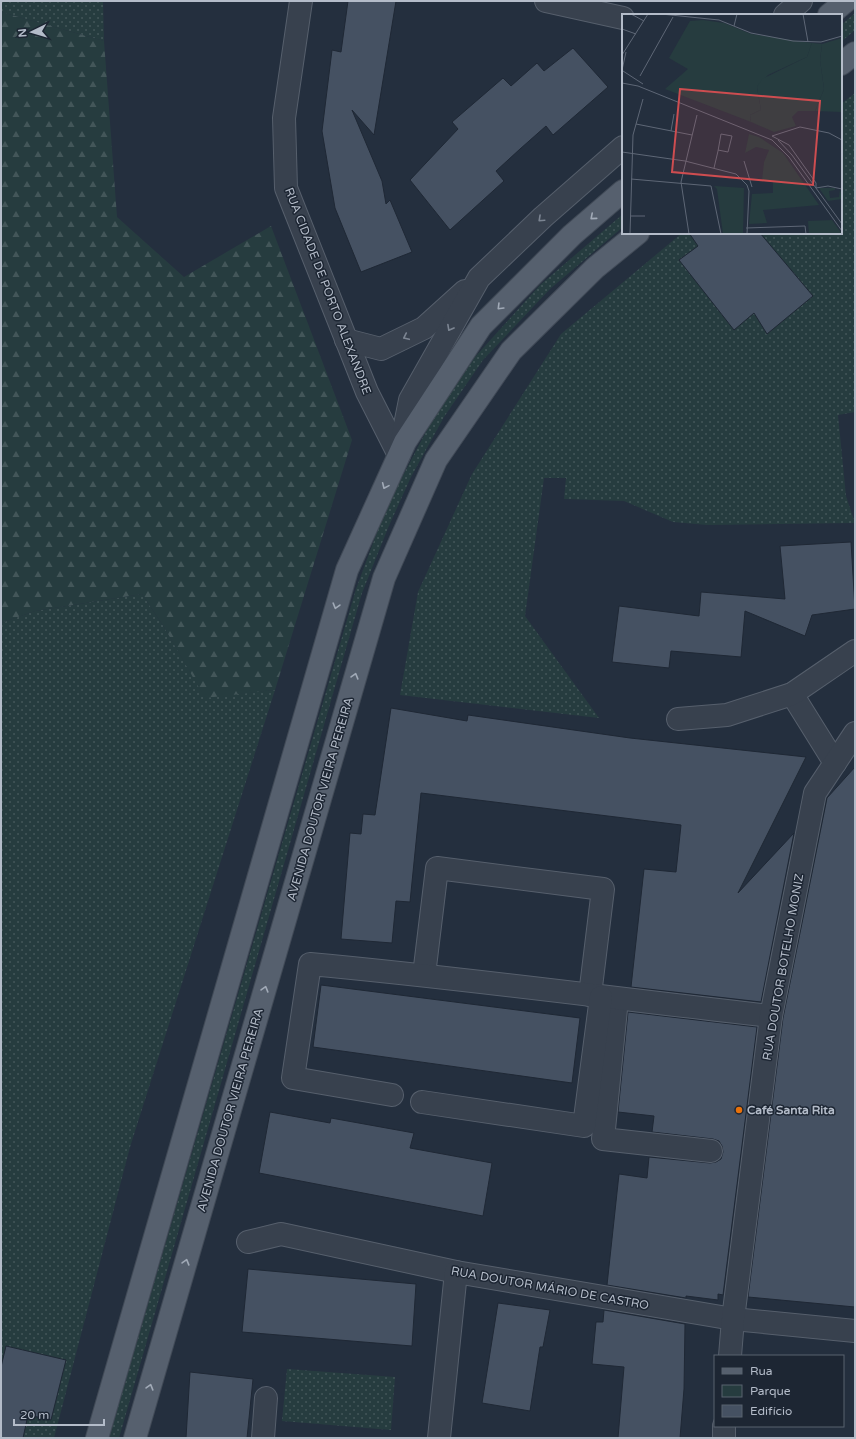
<svg xmlns="http://www.w3.org/2000/svg" width="856" height="1439" font-family="'Varela Round',sans-serif">
  <style>
    .green { fill: url(#green-dots) }
    .forest { fill: url(#forest-firs) }
    .building { fill: #455162; stroke: #1f2835 }
    .lines { fill: none; stroke-linecap: round; stroke-linejoin: round }
    .minor-casing { stroke: #565f6c; stroke-width: 24 }
    .major-casing { stroke: #414a57; stroke-width: 24 }
    .minor { stroke: #38414e; stroke-width: 22 }
    .major { stroke: #56606e; stroke-width: 22 }
    .oneway { stroke: #a1aab7 }
    .oneway2 { stroke: #7c8592 }
    .food-dot { fill: #e8710a; stroke: #1d2633; stroke-width: 1.5 }
    .labels { text-anchor: middle; stroke-width: 3; stroke-linejoin: round; paint-order: stroke }
    .street-label { font-size: 12px; fill: #b4bcc9; stroke: #1d2633 }
    .poi-label { font-size: 12px; font-weight: bold; fill: #b4bcc9; stroke: #1d2633; text-anchor: start }
    .inset-road { fill: none; stroke: #5e6776; stroke-width: 1 }
    .view { fill: #ce4d50; fill-opacity: 0.15; stroke: #ce4d50; stroke-width: 2 }
    .inset-edge { fill: none; stroke: #b4bcc9; stroke-width: 2 }
  </style>
  <defs>
    <pattern id="green-dots" width="8" height="8" patternUnits="userSpaceOnUse"><rect width="8" height="8" fill="#263c3f"/><path d="M2 2h.1M6 6h.1" fill="none" stroke="#435659" stroke-width="1.8" stroke-linecap="round"/></pattern>
    <pattern id="forest-firs" width="22" height="20" patternUnits="userSpaceOnUse"><rect width="22" height="20" fill="#263c3f"/><path d="M5 1l3.5 6h-7zM16 11l3.5 6h-7z" fill="#435659"/></pattern>
  </defs>
  <rect width="100%" height="100%" fill="#242f3e"/>
  <g class="green">
    <polygon points="1,1 103,1 104,41 1,12"/>
    <polygon points="855,13 855,30 841,42 841,25"/>
    <polygon points="855,93 855,412 838,415 846,496 855,523 707,525 673,522 624,501 564,499 566,478 544,478 525,616 599,718 400,695 418,592 472,474 561,334 682,233 841,233 841,104"/>
    <polygon points="623,214 623,227 550,289 483,360 444,417 411,477 388,528 362,593 119,1438 109,1438 356,589 386,508 430,424 475,357 540,285"/>
    <polygon points="142,594 164,627 205,697 275,690 130,1147 54,1438 1,1438 1,623 35,611"/>
    <polygon points="287,1369 395,1377 391,1430 282,1421"/>
  </g>
  <polygon class="forest" points="1,12 104,41 117,217 184,277 271,226 352,440 275,690 205,698 164,627 142,594 35,611 1,623"/>
  <g class="building">
    <polygon points="348,1 396,1 374,135 352,110 382,181 386,204 390,200 412,252 361,272 335,208 322,131 332,50 341,52"/>
    <polygon points="573,48 608,87 553,135 546,126 520,149 496,171 504,181 450,230 410,180 458,129 452,122 503,78 511,86 537,63 544,71"/>
    <polygon points="689,233 760,233 813,296 767,334 754,313 734,330 679,260 698,246"/>
    <polygon points="851,542 855,609 812,615 805,636 745,611 741,657 671,651 669,668 612,662 619,606 699,616 701,592 785,599 780,546"/>
    <polygon points="391,708 467,721 468,715 630,738 806,757 738,893 794,833 761,1002 631,987 644,869 676,872 681,825 421,793 410,902 396,901 392,943 341,939 350,833 361,834 363,814 375,815"/>
    <polygon points="855,767 855,1307 748,1297 783,1018 827,798"/>
    <polygon points="321,985 580,1018 572,1083 313,1047"/>
    <polygon points="628,1012 757,1027 723,1295 718,1294 718,1300 686,1296 686,1298 607,1285 619,1174 647,1178 649,1157 710,1163 716,1162 721,1159 723,1152 722,1146 719,1141 713,1139 652,1132 654,1116 618,1112"/>
    <polygon points="270,1112 330,1123 331,1118 414,1133 410,1148 492,1163 483,1216 259,1173"/>
    <polygon points="248,1269 416,1284 412,1346 242,1332"/>
    <polygon points="498,1303 550,1310 543,1347 540,1347 530,1411 482,1403"/>
    <polygon points="604,1310 685,1324 684,1389 680,1438 618,1438 624,1367 592,1364 596,1322 603,1322"/>
    <polygon points="6,1346 66,1360 51,1420 28,1415 23,1438 1,1438 1,1367"/>
    <polygon points="190,1372 253,1379 247,1438 186,1438"/>
  </g>
  <g class="lines">
    <defs>
      <g id="minor">
        <polyline points="301,1 284,118 286,188 367,392 399,455"/>
        <polyline points="546,1 623,18"/>
        <polyline points="785,15 801,1"/>
        <polyline points="346,340 381,349 424,328 465,291"/>
        <polyline points="400,450 410,400 479,278 543,217 623,147"/>
        <polyline points="792,694 835,763"/>
        <polyline points="678,719 727,715 792,694 855,651"/>
        <polyline points="424,975 437,868 603,889 590,995"/>
        <polyline points="617,999 603,1139 711,1151"/>
        <path d="M392,1095L293,1078L310,964C464,978 617,999 771,1016"/>
        <polyline points="422,1102 584,1126 601,997"/>
        <polyline points="248,1242 281,1234 456,1272 733,1319 855,1331"/>
        <polyline points="730,1356 733,1319 771,1016 815,793 855,733"/>
        <polyline points="263,1438 266,1398"/>
        <polyline points="439,1438 456,1272"/>
        <polyline points="724,1438 724,1426"/>
      </g>
      <g id="major">
        <polyline points="829,15 846,1"/>
        <polyline points="841,64 855,53"/>
        <polyline points="97,1438 347,570 405,442 481,326 572,235 623,191"/>
        <polyline points="135,1438 384,578 436,460 511,351 595,268 638,233"/>
      </g>
    </defs>
    <use href="#minor" class="minor-casing"/>
    <use href="#major" class="major-casing"/>
    <use href="#minor" class="minor"/>
    <use href="#major" class="major"/>
  </g>
  <defs><path id="oneway-chevron" d="M-2-3.5L2.5 0L-2 3.5" fill="none" stroke-width="1.6" stroke-linecap="round" stroke-linejoin="round"/></defs>
  <g class="oneway">
    <use href="#oneway-chevron" transform="translate(593 217) rotate(139)"/>
    <use href="#oneway-chevron" transform="translate(500 307) rotate(135)"/>
    <use href="#oneway-chevron" transform="translate(385 486) rotate(114)"/>
    <use href="#oneway-chevron" transform="translate(336 606) rotate(106)"/>
    <use href="#oneway-chevron" transform="translate(355 676) rotate(-74)"/>
    <use href="#oneway-chevron" transform="translate(265 989) rotate(-74)"/>
    <use href="#oneway-chevron" transform="translate(186 1262) rotate(-74)"/>
    <use href="#oneway-chevron" transform="translate(150 1387) rotate(-74)"/>
  </g>
  <g class="oneway2">
    <use href="#oneway-chevron" transform="translate(541 219) rotate(137)"/>
    <use href="#oneway-chevron" transform="translate(450 328) rotate(119)"/>
    <use href="#oneway-chevron" transform="translate(406 337) rotate(155)"/>
  </g>
  <circle class="food-dot" cx="739" cy="1110" r="4"/>
  <g class="labels">
    <g class="street-label">
      <text transform="translate(328 291) rotate(69)" y="4">RUA CIDADE DE PORTO ALEXANDRE</text>
      <text transform="translate(320 799) rotate(-74)" y="4">AVENIDA DOUTOR VIEIRA PEREIRA</text>
      <text transform="translate(783 967) rotate(-80)" y="4">RUA DOUTOR BOTELHO MONIZ</text>
      <text transform="translate(230 1110) rotate(-74)" y="4">AVENIDA DOUTOR VIEIRA PEREIRA</text>
      <text transform="translate(550 1288) rotate(10)" y="4">RUA DOUTOR MÁRIO DE CASTRO</text>
    </g>
    <g class="poi-label">
      <text x="747" y="1114">Café Santa Rita</text>
    </g>
  </g>
  <g transform="translate(622 14)">
    <rect width="220" height="220" fill="#242f3e"/>
    <path d="M81,6L102,9L129,20L190,29L185,43L146,61L135,73L139,96L128,101L129,108L43,75L66,55L47,44L68,7ZM220,24V98L193,97L202,75L198,46L200,30ZM127,120L137,123L161,139L197,191L141,196L145,209L127,210L130,180L151,179V166H140L142,148L147,136L134,133L123,139ZM92,172L122,174L121,220H101L95,175ZM197,174H213V176L207,177L208,184L217,183L218,176L220,185L206,187ZM210,206L220,220H187L186,207Z" fill="#263c3f"/>
    <path d="M190,29L200,30L198,46L202,75L193,97H176L170,103L174,112L152,118L129,108L128,101L139,96L135,73L140,65L185,43Z" fill="#263c3f"/>
    <path class="inset-road" d="M9,0L22,7M39,0L97,6L129,19L171,27L199,28L220,22M181,0L186,28M112,12L115,0M0,15L14,20M0,41L26,0M0,56L4,38M1,57L21,70M18,62L51,3M0,69L16,72L150,126L167,143L220,217M14,110L70,121M49,117L52,100M150,122L167,131L194,169V174L206,172L220,175M150,122L178,113L207,119L220,126M156,126L170,141L220,210M0,138L63,147L114,160L125,171L127,177L125,220M122,147L130,173M92,154L96,137L99,120L110,122L106,138L96,136M9,165L89,172L99,220M8,202H23M124,214L183,212L184,220M8,220L11,121L21,85M67,220L59,168L75,101"/>
    <path class="view" d="M58,75L198,87L191,171L50,158Z"/>
    <rect width="220" height="220" class="inset-edge"/>
  </g>
  <rect width="856" height="1439" fill="none" stroke="#b4bcc9" stroke-width="4"/>
  <rect x="714" y="1355" width="130" height="72" fill="#1d2633" stroke="#59626f"/>
  <rect x="722" y="1368" width="20" height="6" fill="#56606e" stroke="#59626f"/>
  <text x="750" y="1375" font-size="12" fill="#b4bcc9">Rua</text>
  <rect x="722" y="1385" width="20" height="12" fill="#263c3f" stroke="#59626f"/>
  <text x="750" y="1395" font-size="12" fill="#b4bcc9">Parque</text>
  <rect x="722" y="1405" width="20" height="12" fill="#455162" stroke="#59626f"/>
  <text x="750" y="1415" font-size="12" fill="#b4bcc9">Edifício</text>
  <g transform="translate(32 32) rotate(265)" stroke="#1d2633" stroke-width="3" paint-order="stroke">
  <path d="M0-3L7 15L0 10L-7 15Z" fill="#b4bcc9"/>
  <text y="-6" font-size="11" font-weight="bold" text-anchor="middle" fill="#b4bcc9">N</text>
  </g>
  <path d="M14 1419v6h90v-6" fill="none" stroke="#b4bcc9" stroke-width="2"/>
  <text x="20" y="1419" font-size="12" fill="#b4bcc9" stroke="#1d2633" stroke-width="3" paint-order="stroke">20 m</text>
</svg>
